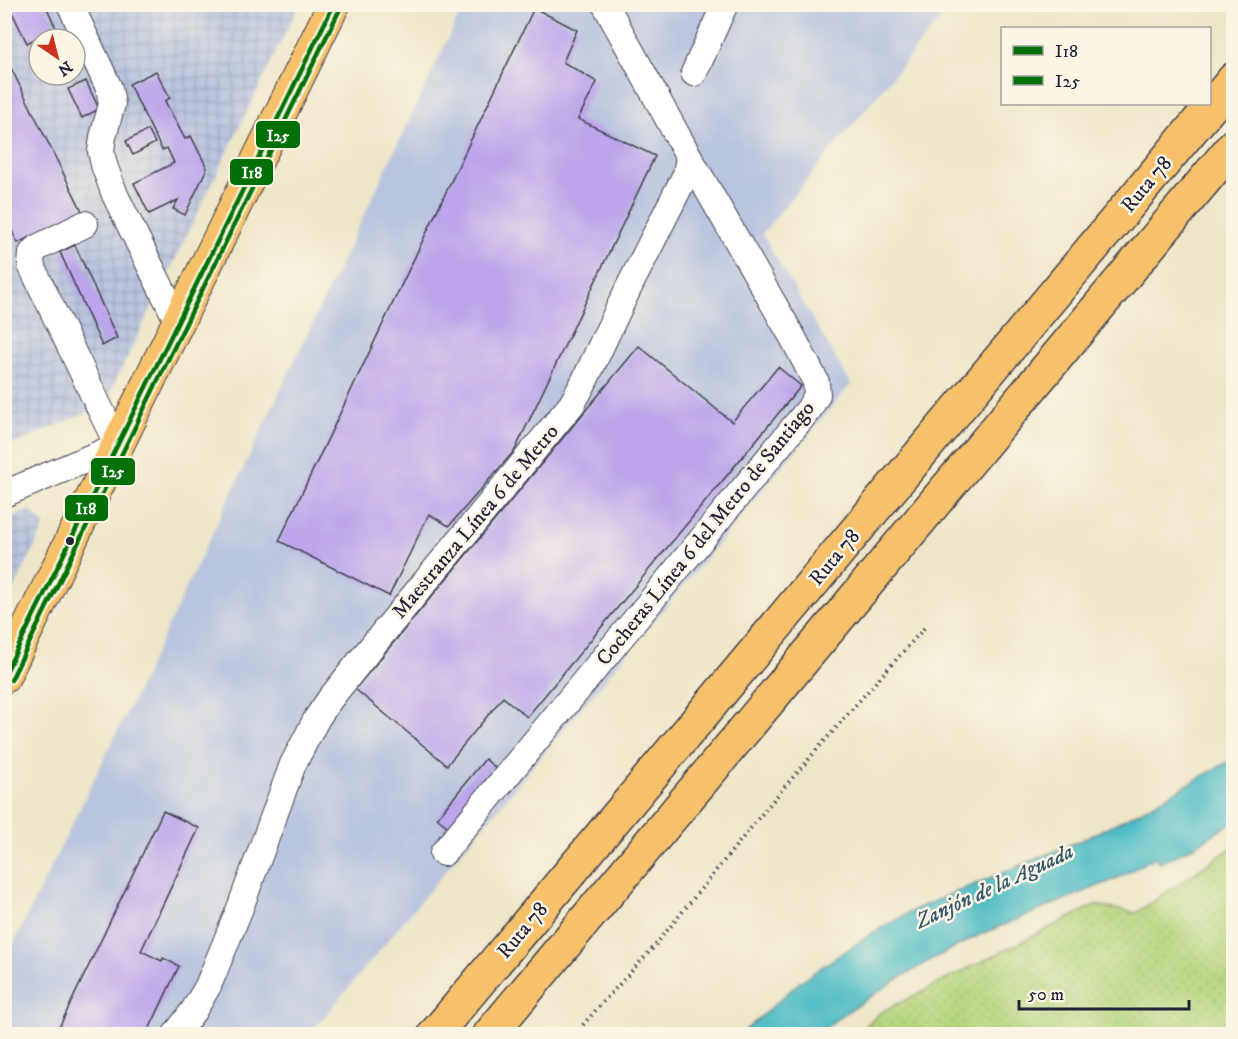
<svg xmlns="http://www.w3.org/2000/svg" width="1238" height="1039" font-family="'IM FELL DW Pica',serif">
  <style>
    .industrial { fill: url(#industrial-grid); fill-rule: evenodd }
    .railway { fill: #b9c4de }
    .grass { fill: url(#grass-dots); stroke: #6c7c5c; stroke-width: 1.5 }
    .water { fill: #4ebcc5; stroke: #386f80; stroke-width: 1.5 }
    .building { fill: #bca5ea }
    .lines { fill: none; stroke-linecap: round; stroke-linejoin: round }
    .minor-casing { stroke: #413f50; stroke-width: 28 }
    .major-casing { stroke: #413f50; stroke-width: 34 }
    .highway-casing { stroke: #413f50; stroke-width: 36 }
    .path { stroke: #413f50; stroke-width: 4; stroke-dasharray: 1.5 4.5; stroke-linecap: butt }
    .minor { stroke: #fff; stroke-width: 26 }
    .major { stroke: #f6c16b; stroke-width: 32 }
    .highway { stroke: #f6c16b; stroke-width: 33 }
    .bus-1-casing { stroke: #fcf5e5; stroke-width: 9 }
    .bus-2-casing { stroke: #fcf5e5; stroke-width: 9 }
    .bus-1 { stroke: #007106; stroke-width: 4.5 }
    .bus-2 { stroke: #007106; stroke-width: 4.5 }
    .bus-dot { fill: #22223b; stroke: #fcf5e5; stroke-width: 2 }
    .labels { text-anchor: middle; stroke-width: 5; stroke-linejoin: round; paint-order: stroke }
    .street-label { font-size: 21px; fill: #22223b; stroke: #fcf5e5 }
    .water-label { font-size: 22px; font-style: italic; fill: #31586b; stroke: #fcf5e5 }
    .line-badge { stroke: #fcf5e5; stroke-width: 2 }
    .badge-label { font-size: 16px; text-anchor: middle; font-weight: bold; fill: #fff }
  </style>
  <defs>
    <pattern id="industrial-grid" width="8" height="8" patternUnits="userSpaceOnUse" patternTransform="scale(1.5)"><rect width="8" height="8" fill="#b9c4de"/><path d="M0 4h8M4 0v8" fill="none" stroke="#9fa8bf"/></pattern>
    <pattern id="grass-dots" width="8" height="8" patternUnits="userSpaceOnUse" patternTransform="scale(1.5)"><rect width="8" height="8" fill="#b5d57d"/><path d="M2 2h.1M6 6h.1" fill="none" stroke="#9bb76d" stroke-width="1.8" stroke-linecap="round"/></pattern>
  </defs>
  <rect width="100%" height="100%" fill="#fcf5e5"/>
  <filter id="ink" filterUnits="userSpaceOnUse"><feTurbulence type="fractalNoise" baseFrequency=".0167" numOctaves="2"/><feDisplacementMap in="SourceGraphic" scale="12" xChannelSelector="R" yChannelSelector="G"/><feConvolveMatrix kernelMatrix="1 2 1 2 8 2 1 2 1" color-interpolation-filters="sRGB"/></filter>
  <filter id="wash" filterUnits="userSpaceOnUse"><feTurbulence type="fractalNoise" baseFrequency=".008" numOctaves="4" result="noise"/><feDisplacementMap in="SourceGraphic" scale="24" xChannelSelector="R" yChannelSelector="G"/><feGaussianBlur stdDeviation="1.35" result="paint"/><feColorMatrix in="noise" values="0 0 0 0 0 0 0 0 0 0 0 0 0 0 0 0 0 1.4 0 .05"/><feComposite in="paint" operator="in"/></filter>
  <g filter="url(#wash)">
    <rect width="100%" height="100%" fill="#eee6c8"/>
    <g class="industrial">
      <path d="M5,5H299L104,405L5,448ZM39,39H75V75H39Z"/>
      <polygon points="30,510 45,525 5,608 5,520"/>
    </g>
    <polygon class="railway" points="464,5 952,5 762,234 851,384 310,1034 5,1034 4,963 131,704"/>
    <polygon class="grass" points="1233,847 1233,1034 857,1034 881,1012 1095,905 1136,913"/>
    <polygon class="water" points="1233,759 1233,822 1198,844 1160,863 1155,857 1118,878 979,935 936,957 896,980 842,1015 818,1034 741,1034 801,981 874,932 918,908 1077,842 1137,813"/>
    <g id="blocks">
      <g class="building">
        <polygon points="8,4 45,4 56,28 27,43"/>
        <polygon points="534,8 577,30 563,62 597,82 578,119 655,156 515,450 449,526 429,514 389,596 279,541"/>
        <polygon points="4,54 82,211 18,243 4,215"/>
        <polygon points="156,71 170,98 165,101 185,139 191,136 207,168 185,215 173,209 178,200 149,214 134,183 174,163 167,148 162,150 129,84"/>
        <polygon points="86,81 99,109 82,118 68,89"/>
        <polygon points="148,130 155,143 133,155 126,141"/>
        <polygon points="75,245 117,338 102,346 60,252"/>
        <polygon points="639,346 732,422 778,367 801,386 527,717 503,697 447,765 355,689"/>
        <polygon points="485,759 497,769 449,828 437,818"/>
        <polygon points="163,811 199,828 141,951 162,961 163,958 179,966 147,1034 56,1034"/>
      </g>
    </g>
  </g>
  <g filter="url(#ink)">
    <use href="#blocks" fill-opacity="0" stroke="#413f50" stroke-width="1.5"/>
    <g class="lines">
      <defs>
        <g id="minor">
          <polyline points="70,4 109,88 112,104 103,137 101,151 104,165 115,195 178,322"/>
          <polyline points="694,73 725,4"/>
          <polyline points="4,494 118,446 31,265 32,253 39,247 85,224"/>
          <polyline points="443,853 809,409 817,395 816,382 792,336 689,157"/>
          <polyline points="176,1034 194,1010 208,986 240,908 293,764 317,718 330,699 369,650 572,404 583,384 627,291 686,174 689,157 605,4"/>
        </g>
        <polyline id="major" points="4,677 334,4"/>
        <g id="highway">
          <polyline points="435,1034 1234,79"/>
          <polyline points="490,1034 1234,145"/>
        </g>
      </defs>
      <use href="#minor" class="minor-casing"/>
      <use href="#major" class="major-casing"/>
      <use href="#highway" class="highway-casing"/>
      <polyline class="path" points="575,1034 603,1002 653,948 775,798 860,700 926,626"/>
      <use href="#minor" class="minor"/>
      <use href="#major" class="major"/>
      <use href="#highway" class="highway"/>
      <defs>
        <polyline id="bus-1" points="4,676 334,4"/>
        <polyline id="bus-2" points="11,680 341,7"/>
      </defs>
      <use href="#bus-1" class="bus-1-casing"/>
      <use href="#bus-2" class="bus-2-casing"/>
      <use href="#bus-1" class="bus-1"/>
      <use href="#bus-2" class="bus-2"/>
    </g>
  </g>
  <circle class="bus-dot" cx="70" cy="541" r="5"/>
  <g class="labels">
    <g class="street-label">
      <text transform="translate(1146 184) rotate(-50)" y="7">Ruta 78</text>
      <text transform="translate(475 521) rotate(-50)" y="7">Maestranza Línea 6 de Metro</text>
      <text transform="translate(705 533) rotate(-51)" y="7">Cocheras Línea 6 del Metro de Santiago</text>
      <text transform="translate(834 557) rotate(-50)" y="7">Ruta 78</text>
      <text transform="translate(522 930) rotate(-50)" y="7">Ruta 78</text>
    </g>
    <g class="water-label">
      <text transform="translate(994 885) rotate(-25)" y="8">Zanjón de la Aguada</text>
    </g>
  </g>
  <g class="line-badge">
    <rect x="255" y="120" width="46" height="29" rx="6" fill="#007106"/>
    <rect x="229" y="158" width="45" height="28" rx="6" fill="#007106"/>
    <rect x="90" y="457" width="46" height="29" rx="6" fill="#007106"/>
    <rect x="64" y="494" width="45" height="28" rx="6" fill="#007106"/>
  </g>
  <g class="badge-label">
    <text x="278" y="141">I25</text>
    <text x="252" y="178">I18</text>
    <text x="113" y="477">I25</text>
    <text x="86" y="514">I18</text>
  </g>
  <rect width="1238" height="1039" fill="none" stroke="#fcf5e5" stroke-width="24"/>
  <rect x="1001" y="27" width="210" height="78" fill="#fcf5e5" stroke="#a5a1a1" stroke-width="1.5"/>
  <rect x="1013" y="46" width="30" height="9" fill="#007106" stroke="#a5a1a1" stroke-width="1.5"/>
  <text x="1055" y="57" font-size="18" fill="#22223b">I18</text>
  <rect x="1013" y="76" width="30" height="9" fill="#007106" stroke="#a5a1a1" stroke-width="1.5"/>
  <text x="1055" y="87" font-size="18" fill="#22223b">I25</text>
  <g transform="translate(57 57) rotate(145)"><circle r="28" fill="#fcf5e5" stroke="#a5a1a1" stroke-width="1.5"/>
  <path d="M0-4.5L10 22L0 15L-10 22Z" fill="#c8321e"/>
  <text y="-9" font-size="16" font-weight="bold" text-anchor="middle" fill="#22223b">N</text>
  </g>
  <path d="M1019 1000v9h170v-9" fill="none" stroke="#22223b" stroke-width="3"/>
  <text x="1028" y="1000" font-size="18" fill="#22223b" stroke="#fcf5e5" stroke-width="4.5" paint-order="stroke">50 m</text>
</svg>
